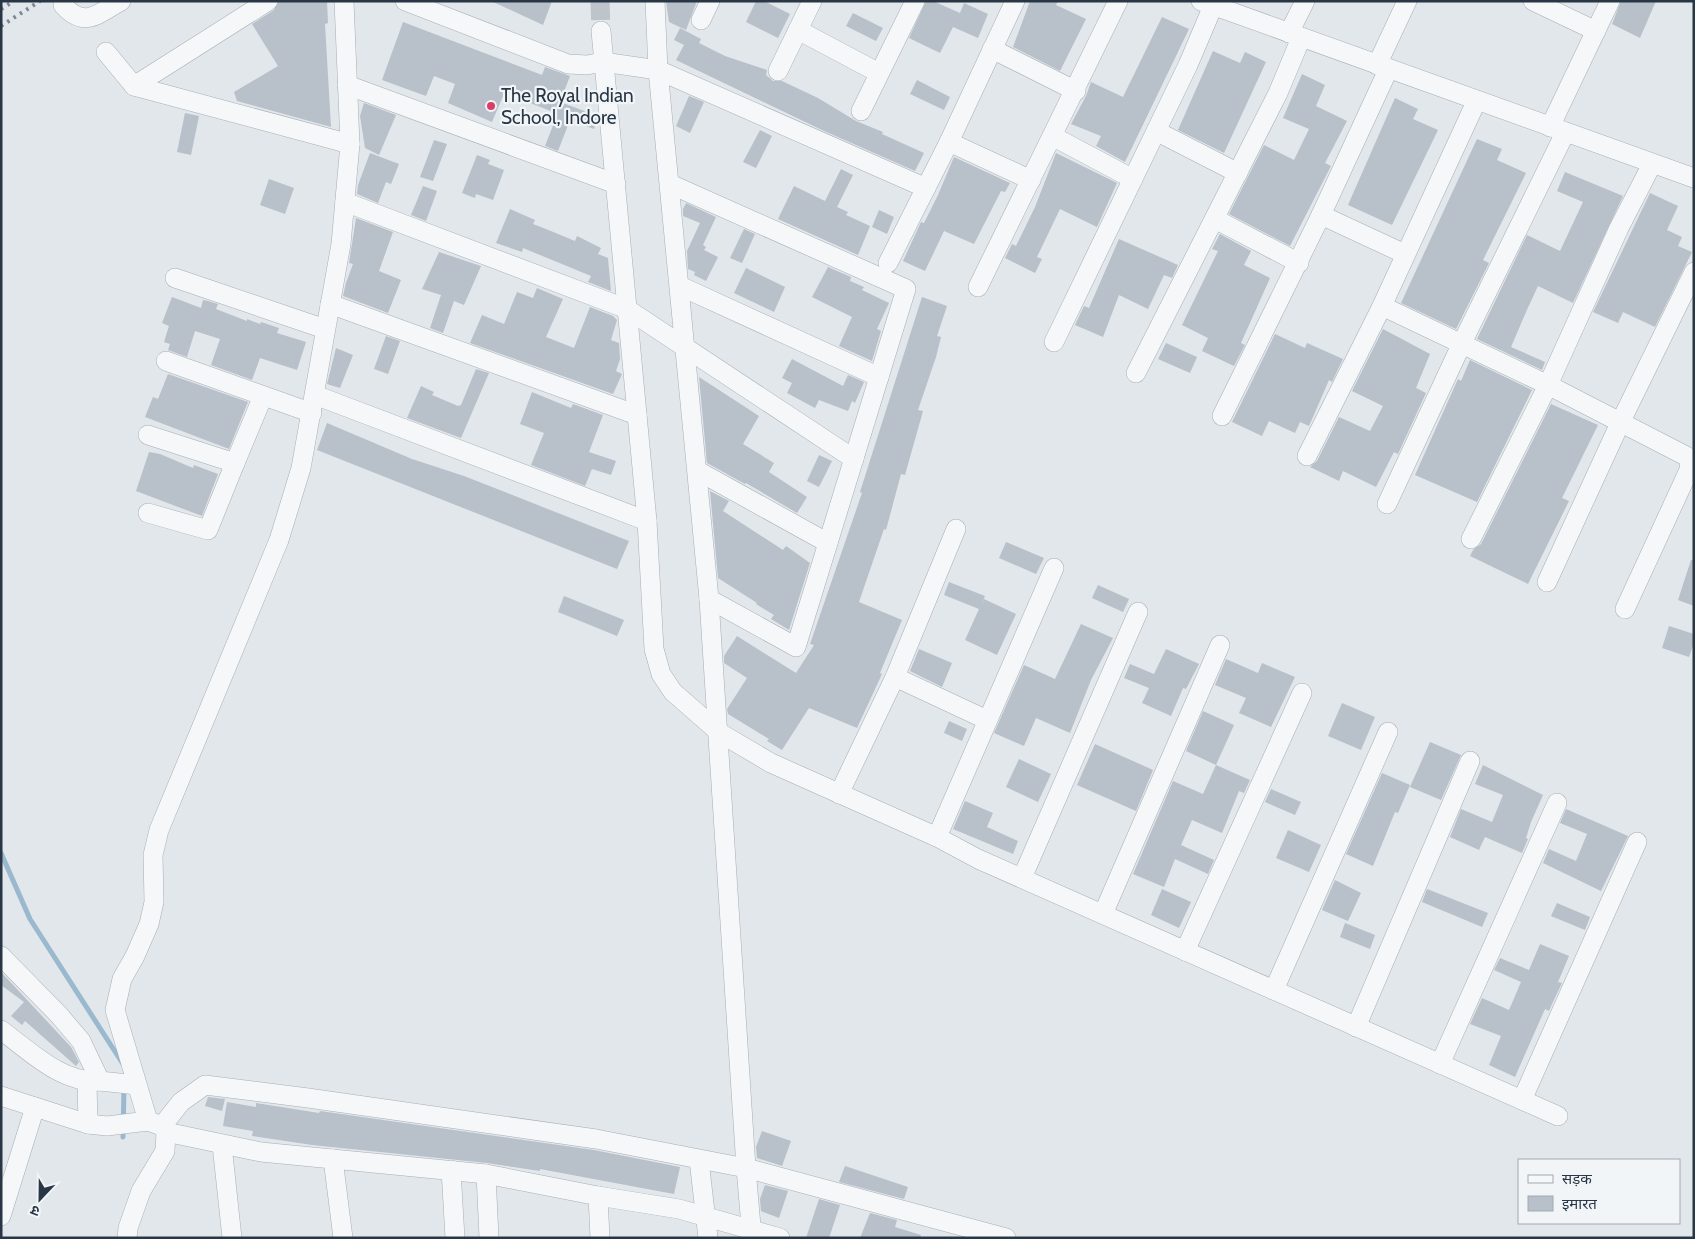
<svg xmlns="http://www.w3.org/2000/svg" width="1695" height="1239" font-family="Cabin,'Noto Sans Devanagari',sans-serif">
  <style>
    .lines { fill: none; stroke-linecap: round; stroke-linejoin: round }
    .stream { stroke: #9ab9ce; stroke-width: 5 }
    .building { fill: #b8c0c9 }
    .street-tunnel { stroke: #bdc4ca; stroke-width: 19; stroke-dasharray: 19 9; stroke-linecap: butt }
    .street-casing { stroke: #a6aeb6; stroke-width: 20 }
    .street { stroke: #f5f7f9; stroke-width: 19 }
    .rail { stroke: #7a8896; stroke-width: 4; stroke-dasharray: 2.5 5; stroke-linecap: butt }
    .poi-dot { fill: #d93e68; stroke: #f2f5f8; stroke-width: 2 }
    .labels { text-anchor: middle; stroke-width: 4.5; stroke-linejoin: round; paint-order: stroke }
    .poi-label { font-size: 19px; fill: #283645; stroke: #f2f5f8; text-anchor: start }
  </style>
  <rect width="100%" height="100%" fill="#e2e7eb"/>
  <g class="lines">
    <g class="stream">
      <polyline points="1,853 30,919 123,1064"/>
      <polyline points="123,1137 124,1087"/>
    </g>
  </g>
  <g class="building">
    <polygon points="279,1 327,1 328,23 325,24 331,127 237,101 234,92 278,66 252,24 274,10"/>
    <polygon points="491,1 552,1 543,25"/>
    <polygon points="666,1 697,1 686,30 669,22"/>
    <polygon points="756,1 764,1 790,14 778,38 746,22"/>
    <polygon points="926,1 933,1 960,13 964,3 988,14 978,38 953,27 940,53 909,38"/>
    <polygon points="1030,1 1058,1 1056,5 1086,19 1060,71 1013,47"/>
    <polygon points="1621,1 1656,1 1640,38 1612,24"/>
    <polygon points="853,13 883,28 876,41 846,26"/>
    <polygon points="1162,17 1189,29 1125,162 1096,146 1101,136 1071,124 1086,96 1091,82 1123,97"/>
    <polygon points="403,22 542,75 545,67 570,76 560,102 598,116 594,129 570,120 558,151 545,146 557,115 556,113 530,103 531,99 518,94 506,89 492,122 448,103 455,84 434,76 426,96 382,80"/>
    <polygon points="680,28 701,39 699,43 725,56 767,70 766,75 773,81 782,81 818,98 856,121 883,132 882,134 924,153 915,171 822,130 676,60 684,45 674,40"/>
    <polygon points="1213,51 1240,63 1245,52 1266,62 1224,153 1178,130"/>
    <polygon points="1302,74 1325,85 1316,106 1347,121 1325,163 1331,166 1290,246 1229,214 1264,145 1294,160 1309,129 1283,118"/>
    <polygon points="917,80 950,97 944,110 910,94"/>
    <polygon points="689,96 704,102 690,133 676,126"/>
    <polygon points="1395,98 1418,109 1413,119 1438,130 1392,225 1348,205"/>
    <polygon points="364,103 396,115 379,155 365,148 360,116"/>
    <polygon points="185,113 199,116 191,155 177,152"/>
    <polygon points="760,130 772,136 756,168 743,162"/>
    <polygon points="1477,139 1502,149 1497,160 1526,173 1483,260 1489,263 1456,329 1401,303"/>
    <polygon points="434,140 447,144 433,181 420,177"/>
    <polygon points="370,153 399,164 391,184 386,182 378,203 357,194 358,185"/>
    <polygon points="1056,153 1117,183 1097,227 1060,209 1037,257 1042,259 1035,273 1005,258 1012,244 1016,246 1035,207"/>
    <polygon points="477,155 490,160 488,164 504,170 493,200 476,194 475,198 462,193"/>
    <polygon points="954,157 1010,183 1005,192 1001,191 974,244 944,231 925,271 903,261 921,222 924,223 938,195"/>
    <polygon points="841,169 853,175 837,207 848,212 846,215 870,226 858,255 778,219 794,186 825,201"/>
    <polygon points="1565,172 1623,196 1573,303 1538,286 1526,312 1511,347 1545,362 1542,370 1477,339 1527,235 1560,251 1583,202 1557,191"/>
    <polygon points="269,179 294,188 285,214 260,205"/>
    <polygon points="423,186 437,191 426,221 411,215"/>
    <polygon points="1650,193 1678,206 1667,230 1682,237 1678,246 1692,252 1655,327 1623,312 1618,323 1593,312"/>
    <polygon points="686,203 716,217 703,245 706,247 704,250 718,257 706,281 694,275 695,272 688,269 687,251 700,223 683,216 683,209"/>
    <polygon points="510,209 535,220 533,224 546,229 575,241 577,236 601,248 598,254 608,258 611,291 588,282 591,276 523,248 522,252 496,243"/>
    <polygon points="879,210 894,217 887,234 872,227"/>
    <polygon points="356,218 393,232 379,271 401,280 388,313 343,296 346,283 353,264 349,263"/>
    <polygon points="744,229 755,234 742,263 730,258"/>
    <polygon points="1220,234 1251,251 1244,265 1270,278 1241,343 1245,345 1234,366 1202,351 1208,338 1182,325 1218,251 1212,249"/>
    <polygon points="1119,239 1178,265 1172,278 1164,275 1148,309 1119,295 1103,337 1075,325 1084,306 1089,308"/>
    <polygon points="439,252 481,266 464,305 454,301 443,333 430,328 441,295 422,289"/>
    <polygon points="828,267 851,277 850,281 864,287 862,290 889,303 877,329 881,331 872,361 839,346 852,317 812,297"/>
    <polygon points="746,268 785,287 774,312 734,293"/>
    <polygon points="537,288 563,299 546,337 574,348 590,307 613,316 617,320 611,340 619,343 620,359 616,371 622,374 613,394 470,343 482,315 504,324 517,292 533,298"/>
    <polygon points="172,297 201,308 203,300 208,301 218,304 216,309 247,321 247,319 260,324 261,322 279,328 277,333 306,342 297,370 260,358 252,380 211,365 220,339 195,331 187,357 168,350 170,344 164,342 169,326 162,323"/>
    <polygon points="922,297 947,306 937,336 941,337 936,357 918,410 923,411 905,475 901,474 886,530 884,529 859,602 902,620 880,673 882,674 876,687 857,728 809,708 782,750 767,741 769,739 728,714 727,709 747,678 724,663 724,656 737,636 796,673 814,645 810,644 862,493 860,492"/>
    <polygon points="1383,329 1430,354 1416,388 1426,393 1398,454 1394,452 1376,487 1343,471 1339,481 1310,467 1317,461 1339,417 1370,431 1383,406 1352,391"/>
    <polygon points="1275,334 1305,348 1307,343 1343,359 1332,382 1329,380 1309,426 1300,422 1295,433 1269,421 1262,436 1232,422"/>
    <polygon points="386,336 400,341 388,374 374,369"/>
    <polygon points="1166,343 1197,357 1190,373 1158,359"/>
    <polygon points="336,348 353,355 340,388 327,384"/>
    <polygon points="792,359 843,386 848,375 864,382 855,403 852,401 848,411 819,400 815,408 787,393 792,383 782,378"/>
    <polygon points="1470,360 1532,390 1477,502 1415,475 1458,379 1461,381"/>
    <polygon points="476,369 489,373 461,438 407,418 421,386 434,392 432,395 458,406 461,405"/>
    <polygon points="168,374 248,402 229,449 145,417 153,397 158,399"/>
    <polygon points="699,377 759,416 743,444 774,463 769,472 807,497 797,513 746,483 745,484 707,463"/>
    <polygon points="532,392 571,408 573,404 603,415 589,452 616,461 611,475 592,469 585,486 531,465 544,433 520,424"/>
    <polygon points="1551,404 1598,425 1562,498 1569,501 1528,584 1470,556 1473,550 1481,544"/>
    <polygon points="327,423 412,459 464,476 629,541 617,569 317,450"/>
    <polygon points="149,452 160,454 193,468 194,465 218,474 202,516 136,491"/>
    <polygon points="819,455 832,461 819,487 807,481"/>
    <polygon points="710,491 729,501 723,511 783,550 786,546 810,563 789,630 771,619 774,615 756,604 757,603 718,578"/>
    <polygon points="1006,542 1044,558 1036,574 999,558"/>
    <polygon points="1691,560 1694,560 1694,606 1678,600"/>
    <polygon points="949,582 985,596 980,608 984,599 1016,614 997,655 965,640 979,609 944,595"/>
    <polygon points="1098,585 1129,599 1123,612 1092,598"/>
    <polygon points="564,596 624,620 617,636 558,612"/>
    <polygon points="1081,624 1113,638 1091,680 1070,733 1036,718 1024,746 994,733 1024,665 1055,679"/>
    <polygon points="1669,626 1694,634 1694,643 1689,657 1662,648"/>
    <polygon points="919,649 952,663 942,687 910,671"/>
    <polygon points="1166,649 1199,664 1186,689 1183,688 1171,716 1142,703 1149,688 1124,678 1130,664 1154,674"/>
    <polygon points="1226,659 1258,673 1262,663 1295,677 1271,727 1239,713 1246,698 1215,685"/>
    <polygon points="1342,703 1375,717 1361,750 1328,736"/>
    <polygon points="1203,711 1234,725 1216,765 1186,751"/>
    <polygon points="949,721 967,729 962,741 944,733"/>
    <polygon points="1430,742 1461,755 1441,800 1410,787"/>
    <polygon points="1095,744 1153,770 1136,811 1077,785"/>
    <polygon points="1019,759 1051,774 1038,802 1006,787"/>
    <polygon points="1216,765 1250,780 1244,793 1239,791 1222,833 1192,820 1181,845 1214,860 1208,874 1175,859 1164,887 1133,874 1173,781 1203,794"/>
    <polygon points="1483,765 1543,795 1531,822 1526,838 1528,839 1522,853 1485,837 1479,850 1450,837 1461,809 1492,822 1503,795 1475,784"/>
    <polygon points="1382,773 1410,785 1398,813 1395,812 1373,866 1346,854"/>
    <polygon points="1271,789 1301,802 1295,815 1265,802"/>
    <polygon points="965,801 993,813 987,827 1018,841 1013,854 953,829"/>
    <polygon points="1566,809 1628,836 1601,891 1543,863 1549,849 1576,861 1587,834 1560,823"/>
    <polygon points="1288,830 1321,845 1309,872 1276,858"/>
    <polygon points="1335,880 1361,893 1348,921 1322,910"/>
    <polygon points="1162,889 1191,902 1179,928 1151,915"/>
    <polygon points="1427,889 1488,913 1482,927 1422,902"/>
    <polygon points="1557,903 1590,917 1585,930 1551,916"/>
    <polygon points="1345,923 1375,935 1370,949 1340,937"/>
    <polygon points="1540,944 1569,956 1558,982 1562,983 1552,1004 1549,1011 1545,1009 1515,1077 1489,1065 1501,1036 1470,1024 1482,998 1509,1010 1521,982 1494,970 1500,958 1529,970"/>
    <polygon points="1,972 71,1047 79,1062 76,1066 25,1021 22,1025 11,1016 24,1002 1,985"/>
    <polygon points="208,1097 225,1099 222,1111 205,1106"/>
    <polygon points="227,1102 256,1107 256,1103 319,1113 320,1111 594,1150 680,1167 674,1194 540,1169 540,1171 487,1163 312,1145 252,1136 253,1131 223,1126"/>
    <polygon points="762,1131 791,1141 782,1166 757,1158 756,1147"/>
    <polygon points="845,1166 908,1187 904,1199 839,1182"/>
    <polygon points="765,1185 788,1191 779,1218 761,1211 760,1199"/>
    <polygon points="819,1199 840,1205 829,1238 806,1238"/>
    <polygon points="870,1213 897,1220 895,1227 921,1235 920,1238 860,1238"/>
  </g>
  <g class="lines">
    <polyline class="street-tunnel" points="600,1 601,31"/>
    <defs>
      <g id="street">
        <polyline points="405,1 568,64 587,65 603,62 658,70 926,188"/>
        <polyline points="655,1 658,70 709,599 746,1168 1006,1238"/>
        <polyline points="1201,1 1694,178"/>
        <polyline points="1533,1 1596,31"/>
        <path d="M63,5C84,29 98,14 121,1"/>
        <polyline points="701,20 710,1"/>
        <polyline points="798,30 879,73"/>
        <polyline points="601,31 647,521 654,649 661,674 673,692 720,733 771,763 937,837 978,859 1558,1116"/>
        <polyline points="1289,33 1305,1"/>
        <polyline points="992,49 1076,91"/>
        <polyline points="106,52 134,86 350,144"/>
        <polyline points="1377,65 1407,1"/>
        <polyline points="778,71 812,1"/>
        <polyline points="347,85 616,184"/>
        <polyline points="134,86 268,1"/>
        <polyline points="861,111 915,1"/>
        <polyline points="1550,127 1610,1"/>
        <polyline points="1156,131 1238,173"/>
        <polyline points="1054,137 1133,179"/>
        <polyline points="949,142 1015,1"/>
        <polyline points="670,184 906,289 796,647 709,599"/>
        <polyline points="345,202 627,309 854,459"/>
        <polyline points="1321,215 1388,70"/>
        <polyline points="1215,219 1299,263"/>
        <polyline points="888,263 949,142 1031,180"/>
        <polyline points="175,278 325,329"/>
        <polyline points="680,286 879,377"/>
        <polyline points="978,287 1118,1"/>
        <polyline points="330,304 637,415"/>
        <polyline points="1382,306 1548,385 1686,456 1690,462 1689,470 1625,609"/>
        <polyline points="1054,342 1188,65 1213,6"/>
        <polyline points="166,361 312,413"/>
        <polyline points="1136,373 1278,93 1301,38"/>
        <polyline points="315,395 647,521"/>
        <polyline points="1222,416 1321,215 1405,254"/>
        <polyline points="148,435 235,463 263,396"/>
        <polyline points="1307,456 1382,306 1476,102"/>
        <polyline points="698,471 828,543"/>
        <polyline points="1387,504 1462,343 1565,133"/>
        <polyline points="148,513 208,530 235,463"/>
        <polyline points="1471,539 1548,385 1619,228 1652,164"/>
        <polyline points="1547,582 1621,421 1694,272"/>
        <polyline points="895,677 987,720"/>
        <polyline points="839,794 895,677 956,529"/>
        <polyline points="937,837 1054,568"/>
        <polyline points="1022,878 1138,612"/>
        <polyline points="1103,914 1220,645"/>
        <polyline points="1185,951 1302,693"/>
        <polyline points="1,956 59,1015 81,1041 100,1081 137,1085"/>
        <polyline points="1274,990 1388,732"/>
        <polyline points="1356,1027 1470,761"/>
        <path d="M1,1030C30,1051 62,1084 100,1081"/>
        <polyline points="1440,1064 1557,803"/>
        <polyline points="87,1082 88,1124"/>
        <polyline points="1,1096 88,1124 107,1126 148,1121"/>
        <polyline points="1522,1100 1637,842"/>
        <polyline points="162,1126 181,1102 205,1085 308,1098 596,1139 746,1168 752,1238"/>
        <polyline points="166,1132 261,1152 486,1174 598,1196 600,1238"/>
        <polyline points="222,1145 232,1238"/>
        <polyline points="333,1159 343,1238"/>
        <polyline points="699,1160 708,1238"/>
        <polyline points="451,1170 455,1238"/>
        <polyline points="486,1174 489,1238"/>
        <polyline points="598,1196 679,1209 780,1238"/>
        <polyline points="1,1216 35,1107"/>
        <polyline points="127,1238 128,1228 141,1191 165,1151 166,1132 162,1126 148,1121 115,1010 122,979 135,956 149,924 154,902 153,855 159,830 279,540 301,468 341,244 350,144 344,1"/>
      </g>
    </defs>
    <use href="#street" class="street-casing"/>
    <use href="#street" class="street"/>
    <g class="rail">
      <polyline points="1,9 14,1"/>
      <polyline points="1,26 40,1"/>
    </g>
  </g>
  <circle class="poi-dot" cx="491" cy="106" r="5"/>
  <g class="labels">
    <g class="poi-label">
      <text x="501" y="102">The Royal Indian<tspan x="501" dy="22">School, Indore</tspan></text>
    </g>
  </g>
  <rect width="1695" height="1239" fill="none" stroke="#283645" stroke-width="5"/>
  <rect x="1518" y="1159" width="162" height="65" fill="#f2f5f8" stroke="#a1a9b0"/>
  <rect x="1528" y="1175" width="25" height="8" fill="#f5f7f9" stroke="#a1a9b0"/>
  <text x="1562" y="1184" font-size="15" fill="#283645">सड़क</text>
  <rect x="1528" y="1196" width="25" height="15" fill="#b8c0c9" stroke="#a1a9b0"/>
  <text x="1562" y="1209" font-size="15" fill="#283645">इमारत</text>
  <g transform="translate(40 1199) rotate(202)" stroke="#f2f5f8" stroke-width="4" paint-order="stroke">
  <path d="M0-4L9 19L0 12L-9 19Z" fill="#283645"/>
  <text y="-8" font-size="14" font-weight="bold" text-anchor="middle" fill="#283645">उ</text>
  </g>
</svg>
